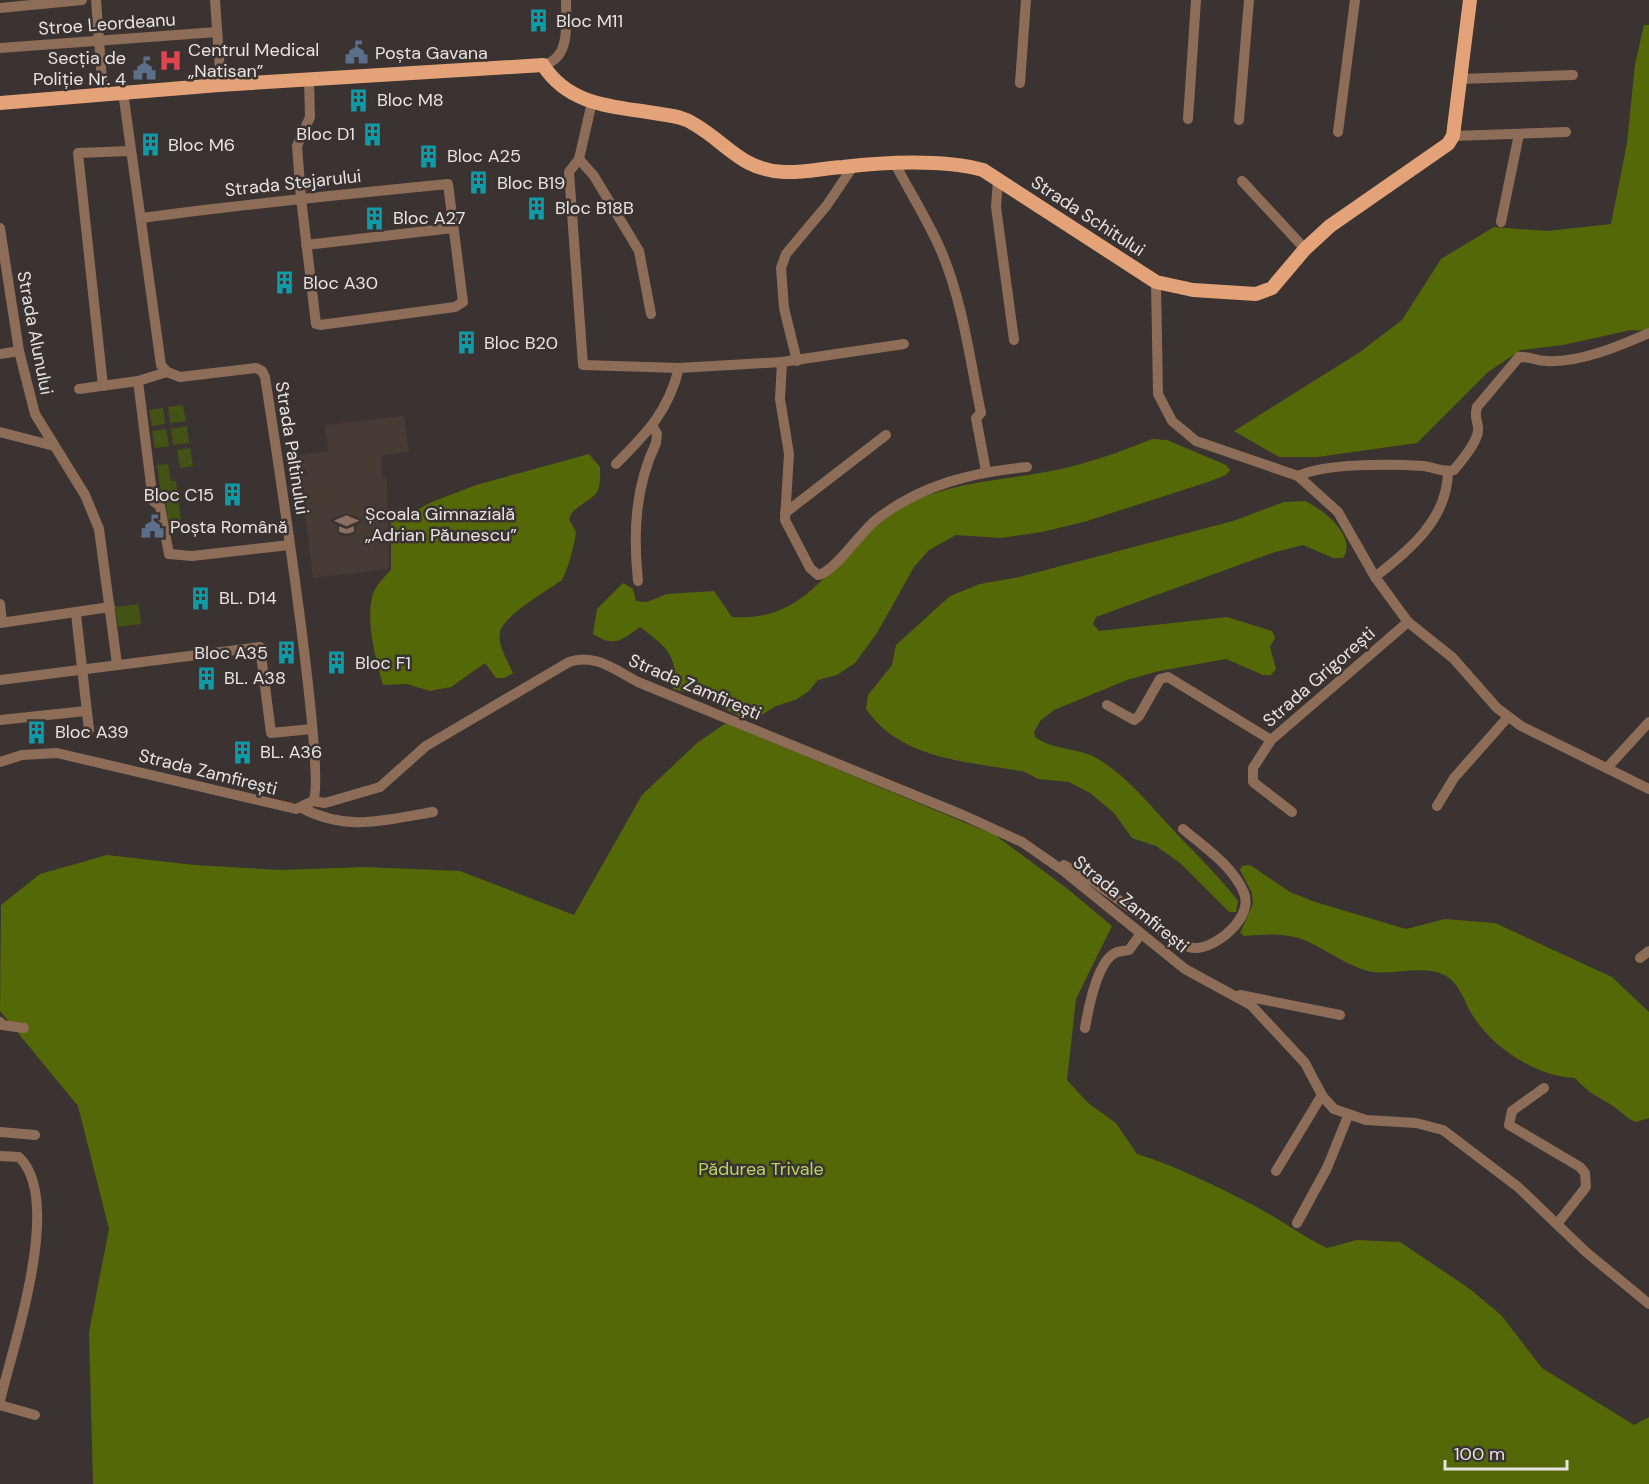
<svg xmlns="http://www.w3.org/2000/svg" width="1649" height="1484" font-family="'DM Sans',sans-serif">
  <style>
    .built { fill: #483b36 }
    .green { fill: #435215 }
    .forest { fill: #556808 }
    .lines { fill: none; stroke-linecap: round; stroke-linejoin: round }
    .minor { stroke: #8d6d58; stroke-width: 10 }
    .major { stroke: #e3a277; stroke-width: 14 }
    .labels { text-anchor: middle; stroke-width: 5; stroke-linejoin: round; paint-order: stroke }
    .poi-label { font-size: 18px; fill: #e7e3e1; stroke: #3a3331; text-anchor: start }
    .street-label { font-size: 18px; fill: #e7e3e1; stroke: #3a3331 }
    .park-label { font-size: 18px; fill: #b7d463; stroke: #3a3331 }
  </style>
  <rect width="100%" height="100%" fill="#3a3331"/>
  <polygon class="built" points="404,416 409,451 382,456 382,478 387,478 389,569 313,578 298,455 328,451 325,425"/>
  <g class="green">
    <polygon points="183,405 186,421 170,423 168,407"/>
    <polygon points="163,408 165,424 152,426 149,410"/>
    <polygon points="187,426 189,443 173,445 171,429"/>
    <polygon points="166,429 169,446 155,448 152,431"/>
    <polygon points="190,448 193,466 180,468 177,450"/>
    <polygon points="168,464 171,481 176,481 182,527 169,529 166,503 162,503 157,465"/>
    <polygon points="139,604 141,624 118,627 115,607"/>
  </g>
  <g class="forest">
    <polygon points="1644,25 1649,25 1649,331 1631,330 1563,345 1521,350 1488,372 1417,443 1317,457 1279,457 1234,431 1360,352 1402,320 1441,259 1494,227 1547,231 1611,224 1627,143 1635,64"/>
    <path d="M1152,439L1167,440L1226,465L1230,470L1226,475L1208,482L1087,521L1042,532L1000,538L956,535L929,550L914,567L877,633L855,663L837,675L818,680L808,692L795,700L776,706L760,716L743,718L699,696L673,689C680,656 664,645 640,627C621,640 615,648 593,634L597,609L623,583L633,589L636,601L647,602L667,594L714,591L732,617C814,623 833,551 890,514C943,480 1002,482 1061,469C1092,462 1122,451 1152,439Z"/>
    <path d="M589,454L600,467C600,474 601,486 597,492C589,503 573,506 569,519L576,532C575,543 567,572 562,580C548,590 504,615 500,632C497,645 508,661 513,673L504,678H496L485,663L451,687L430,691L407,684L383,685C376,659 366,625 372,597C375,586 383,578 391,570V523L432,502L476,485Z"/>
    <path d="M1305,501C1323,509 1358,537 1343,558H1333L1303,545L1275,552L1096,617L1093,624L1099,631L1227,617L1272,631L1275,638L1270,647L1276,669L1271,675H1263L1226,659L1159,671L1127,680L1054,710L1041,720L1034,732L1035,737C1054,751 1080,747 1100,760C1125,776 1144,798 1163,819C1188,847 1215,871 1238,901L1236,912H1229L1180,863L1156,846L1132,838L1114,813L1090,793L1069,782L1038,779L1025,772C969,761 902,761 866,709L868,695L892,665L896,645L950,596L980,584L1019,577L1233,521L1284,502Z"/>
    <path d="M726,723L995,835L1069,890L1112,926L1076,999L1067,1080L1088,1103L1116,1123L1137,1154C1176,1166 1214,1185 1251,1204C1277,1217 1300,1235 1327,1248L1357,1240L1400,1242L1470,1289L1501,1315L1542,1368L1634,1425L1649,1417V1484H93L89,1332L109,1229L78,1106L0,1011L1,905L40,874L107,855L194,865L281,870L365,867L460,871L574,915L642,795L697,743Z"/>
    <path d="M1250,865L1290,892L1315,902L1406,929L1445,919L1495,923L1612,977L1649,1012V1118L1636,1122C1626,1118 1622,1112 1613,1106C1596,1095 1589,1094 1575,1078C1537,1077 1493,1048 1473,1016C1465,1004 1461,986 1449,978C1426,962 1393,977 1368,971C1349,966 1332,954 1315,945C1292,932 1268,934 1244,936L1240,933L1253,904L1252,893L1240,870L1242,866Z"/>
  </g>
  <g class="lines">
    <g class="minor">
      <polyline points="96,0 103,94"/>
      <polyline points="215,0 221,85"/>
      <polyline points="0,8 82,0"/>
      <polyline points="0,48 217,32"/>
      <path d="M543,65C571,59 566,23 566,0"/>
      <polyline points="1459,79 1573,75"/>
      <polyline points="1020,83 1026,0"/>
      <path d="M123,92L161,365L167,372L180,377L256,368L262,371L265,377C273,428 328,780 313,801"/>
      <polyline points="592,102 579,159 569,172 583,365 679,368 782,362 904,344"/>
      <polyline points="1188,119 1196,0"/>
      <polyline points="1239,120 1249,0"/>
      <polyline points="1338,132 1355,0"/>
      <polyline points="1453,136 1566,132"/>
      <polyline points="579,159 594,176 639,251 651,314"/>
      <path d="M895,164C911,194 929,222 942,253C963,303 970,361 981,413L976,418L986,471"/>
      <polyline points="998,179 996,207 1014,340"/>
      <polyline points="1242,181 1305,249"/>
      <path d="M142,218C244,204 346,194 448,184L463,302L455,307L320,325L316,324L301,198L297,146L310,117L309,80"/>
      <polyline points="1501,222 1519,134"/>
      <polyline points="0,228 19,351 35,414 85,495 99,529 117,664"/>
      <polyline points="306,245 453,228"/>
      <polyline points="1156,282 1158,394 1172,421 1196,441 1298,476 1338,512 1375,577 1408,622 1453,658 1497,708 1521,726 1649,789"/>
      <polyline points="0,354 19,351"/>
      <polyline points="797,361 784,308 781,268 786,254 827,205 854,165"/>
      <path d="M782,362L780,399L789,454L785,520L810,568L818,575C835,572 861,531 877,519C921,485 973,472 1027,467"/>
      <polyline points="138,381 153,501 160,506 169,554 192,556 290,545"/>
      <polyline points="103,386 78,153 130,151"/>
      <polyline points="79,389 138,381 167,372"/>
      <polyline points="0,432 54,446"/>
      <path d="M616,464C647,433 668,412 679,368"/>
      <path d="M1298,476C1325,463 1391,464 1423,466C1433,467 1445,473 1454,470C1462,460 1480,440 1478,427C1477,419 1474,416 1477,407L1519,357C1528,356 1537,361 1546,361C1580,363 1619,346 1649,333"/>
      <polyline points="785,513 886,435"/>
      <path d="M1375,577C1410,549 1447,520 1448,472"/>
      <path d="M638,581C633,533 635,487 656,443L657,434L653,427"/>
      <polyline points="0,604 2,622"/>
      <polyline points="76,614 89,730"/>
      <polyline points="0,623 110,607"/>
      <polyline points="0,680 260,647 271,733 312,729"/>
      <polyline points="1107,705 1134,720 1139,716 1160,679 1168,677 1271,740"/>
      <polyline points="0,720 86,711"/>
      <path d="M0,762L22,755L57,753L296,809L313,801L325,803L380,787L426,746L569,662C595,653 615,670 638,682L965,816L1022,842L1065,872L1185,969L1251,1005L1305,1063L1323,1097L1334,1109L1366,1120L1416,1123L1443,1130L1518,1187L1586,1252L1649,1304"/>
      <polyline points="1607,768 1649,722"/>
      <polyline points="1437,806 1454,778 1508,717"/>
      <path d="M302,808C347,832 385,820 433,812"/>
      <polyline points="1292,812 1253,782 1253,768 1271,740 1408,622"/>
      <path d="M1064,865L1094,882L1173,939C1180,943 1186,948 1194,948C1216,949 1254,917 1244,893C1233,866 1204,847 1183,829"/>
      <polyline points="1640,958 1649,951"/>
      <polyline points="1240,995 1340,1015"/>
      <polyline points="0,1022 2,1025 24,1028"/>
      <path d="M1085,1028C1088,1010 1097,962 1115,953C1119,951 1125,951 1129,950L1140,935"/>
      <polyline points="1544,1088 1512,1111 1509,1125 1580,1167 1585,1173 1586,1187 1557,1224"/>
      <polyline points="0,1132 35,1135"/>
      <path d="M0,1156L19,1157C64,1200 13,1345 0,1401"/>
      <polyline points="1276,1171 1322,1095"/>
      <polyline points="1297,1223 1327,1168 1348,1116"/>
      <polyline points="0,1405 35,1415"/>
    </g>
    <path class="major" d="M0,103L219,85L543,65C570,107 615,106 660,114C672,116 684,117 694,124C727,143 741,170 784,172C803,173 824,168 843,167C884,162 943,159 983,170L1156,282L1193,290L1256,294L1272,288L1305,249L1330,226L1448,144L1453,136L1470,0"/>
  </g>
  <defs>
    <symbol id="building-bare" viewBox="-9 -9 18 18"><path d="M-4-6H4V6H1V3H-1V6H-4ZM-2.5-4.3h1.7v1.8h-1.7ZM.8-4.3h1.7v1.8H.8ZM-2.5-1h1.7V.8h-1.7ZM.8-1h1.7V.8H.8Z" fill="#0f9aa8" stroke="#3a3331" stroke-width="2.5" paint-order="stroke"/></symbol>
    <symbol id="civic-bare" viewBox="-9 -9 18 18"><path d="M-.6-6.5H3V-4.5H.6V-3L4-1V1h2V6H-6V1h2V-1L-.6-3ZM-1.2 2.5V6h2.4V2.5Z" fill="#5c6f8a" stroke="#3a3331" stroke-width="2.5" paint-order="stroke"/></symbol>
    <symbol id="hospital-bare" viewBox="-9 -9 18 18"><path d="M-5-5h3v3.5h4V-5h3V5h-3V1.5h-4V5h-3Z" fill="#e0444e" stroke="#3a3331" stroke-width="2.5" paint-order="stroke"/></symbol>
    <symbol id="school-bare" viewBox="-9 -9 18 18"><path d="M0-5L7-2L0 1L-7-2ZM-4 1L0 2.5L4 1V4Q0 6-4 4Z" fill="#8d6e63" stroke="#3a3331" stroke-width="2.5" paint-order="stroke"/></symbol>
  </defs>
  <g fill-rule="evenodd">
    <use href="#building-bare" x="522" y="4" width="33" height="33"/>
    <use href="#civic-bare" x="340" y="36" width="33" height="33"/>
    <use href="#hospital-bare" x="154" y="44" width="33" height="33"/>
    <use href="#civic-bare" x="128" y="52" width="33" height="33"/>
    <use href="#building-bare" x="342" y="84" width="33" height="33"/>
    <use href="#building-bare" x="356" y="118" width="33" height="33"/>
    <use href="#building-bare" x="134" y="128" width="33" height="33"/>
    <use href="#building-bare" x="412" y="140" width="33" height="33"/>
    <use href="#building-bare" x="462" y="166" width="33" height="33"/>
    <use href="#building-bare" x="520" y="192" width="33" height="33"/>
    <use href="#building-bare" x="358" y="202" width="33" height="33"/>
    <use href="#building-bare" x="268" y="266" width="33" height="33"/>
    <use href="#building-bare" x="450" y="326" width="33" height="33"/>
    <use href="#building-bare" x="216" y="478" width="33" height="33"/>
    <use href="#school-bare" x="330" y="508" width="33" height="33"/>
    <use href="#civic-bare" x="136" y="510" width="33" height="33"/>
    <use href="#building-bare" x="184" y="582" width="33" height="33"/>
    <use href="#building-bare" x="270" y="636" width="33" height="33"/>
    <use href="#building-bare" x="320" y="646" width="33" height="33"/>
    <use href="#building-bare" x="190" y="662" width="33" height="33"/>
    <use href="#building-bare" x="20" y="716" width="33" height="33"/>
    <use href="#building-bare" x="226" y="736" width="33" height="33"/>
  </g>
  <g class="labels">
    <g class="poi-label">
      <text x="556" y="27">Bloc M11</text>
      <text x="188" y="56">Centrul Medical<tspan x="188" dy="21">„Natisan”</tspan></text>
      <text x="375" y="59">Poșta Gavana</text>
      <text x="126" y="64" text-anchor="end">Secția de<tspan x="126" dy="21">Poliție Nr. 4</tspan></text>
      <text x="377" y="106">Bloc M8</text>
      <text x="355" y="140" text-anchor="end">Bloc D1</text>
      <text x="168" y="151">Bloc M6</text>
      <text x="447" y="162">Bloc A25</text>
      <text x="497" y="189">Bloc B19</text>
      <text x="555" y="214">Bloc B18B</text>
      <text x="393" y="224">Bloc A27</text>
      <text x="303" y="289">Bloc A30</text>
      <text x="484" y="349">Bloc B20</text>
      <text x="214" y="501" text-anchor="end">Bloc C15</text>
      <text x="365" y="520">Școala Gimnazială<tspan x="365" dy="21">„Adrian Păunescu”</tspan></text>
      <text x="170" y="533">Poșta Română</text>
      <text x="219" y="604">BL. D14</text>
      <text x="268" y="659" text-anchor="end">Bloc A35</text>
      <text x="355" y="669">Bloc F1</text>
      <text x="224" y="684">BL. A38</text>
      <text x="55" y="738">Bloc A39</text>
      <text x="260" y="758">BL. A36</text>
    </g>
    <g class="street-label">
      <text transform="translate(107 24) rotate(-4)" y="6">Stroe Leordeanu</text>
      <text transform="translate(293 183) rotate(-6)" y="6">Strada Stejarului</text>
      <text transform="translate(1088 216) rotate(33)" y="6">Strada Schitului</text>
      <text transform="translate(35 333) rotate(79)" y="6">Strada Alunului</text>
      <text transform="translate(292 448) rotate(81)" y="6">Strada Paltinului</text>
      <text transform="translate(1319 677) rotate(-41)" y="6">Strada Grigorești</text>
      <text transform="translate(695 687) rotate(23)" y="6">Strada Zamfirești</text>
      <text transform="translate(208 772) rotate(14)" y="6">Strada Zamfirești</text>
      <text transform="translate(1131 904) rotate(39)" y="6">Strada Zamfirești</text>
    </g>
    <g class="park-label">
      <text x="761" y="1175">Pădurea Trivale</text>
    </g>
  </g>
  <path d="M1445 1460v9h122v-9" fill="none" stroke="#e7e3e1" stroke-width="3"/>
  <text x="1454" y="1460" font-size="18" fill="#e7e3e1" stroke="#3a3331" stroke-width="4.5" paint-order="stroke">100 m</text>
</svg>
